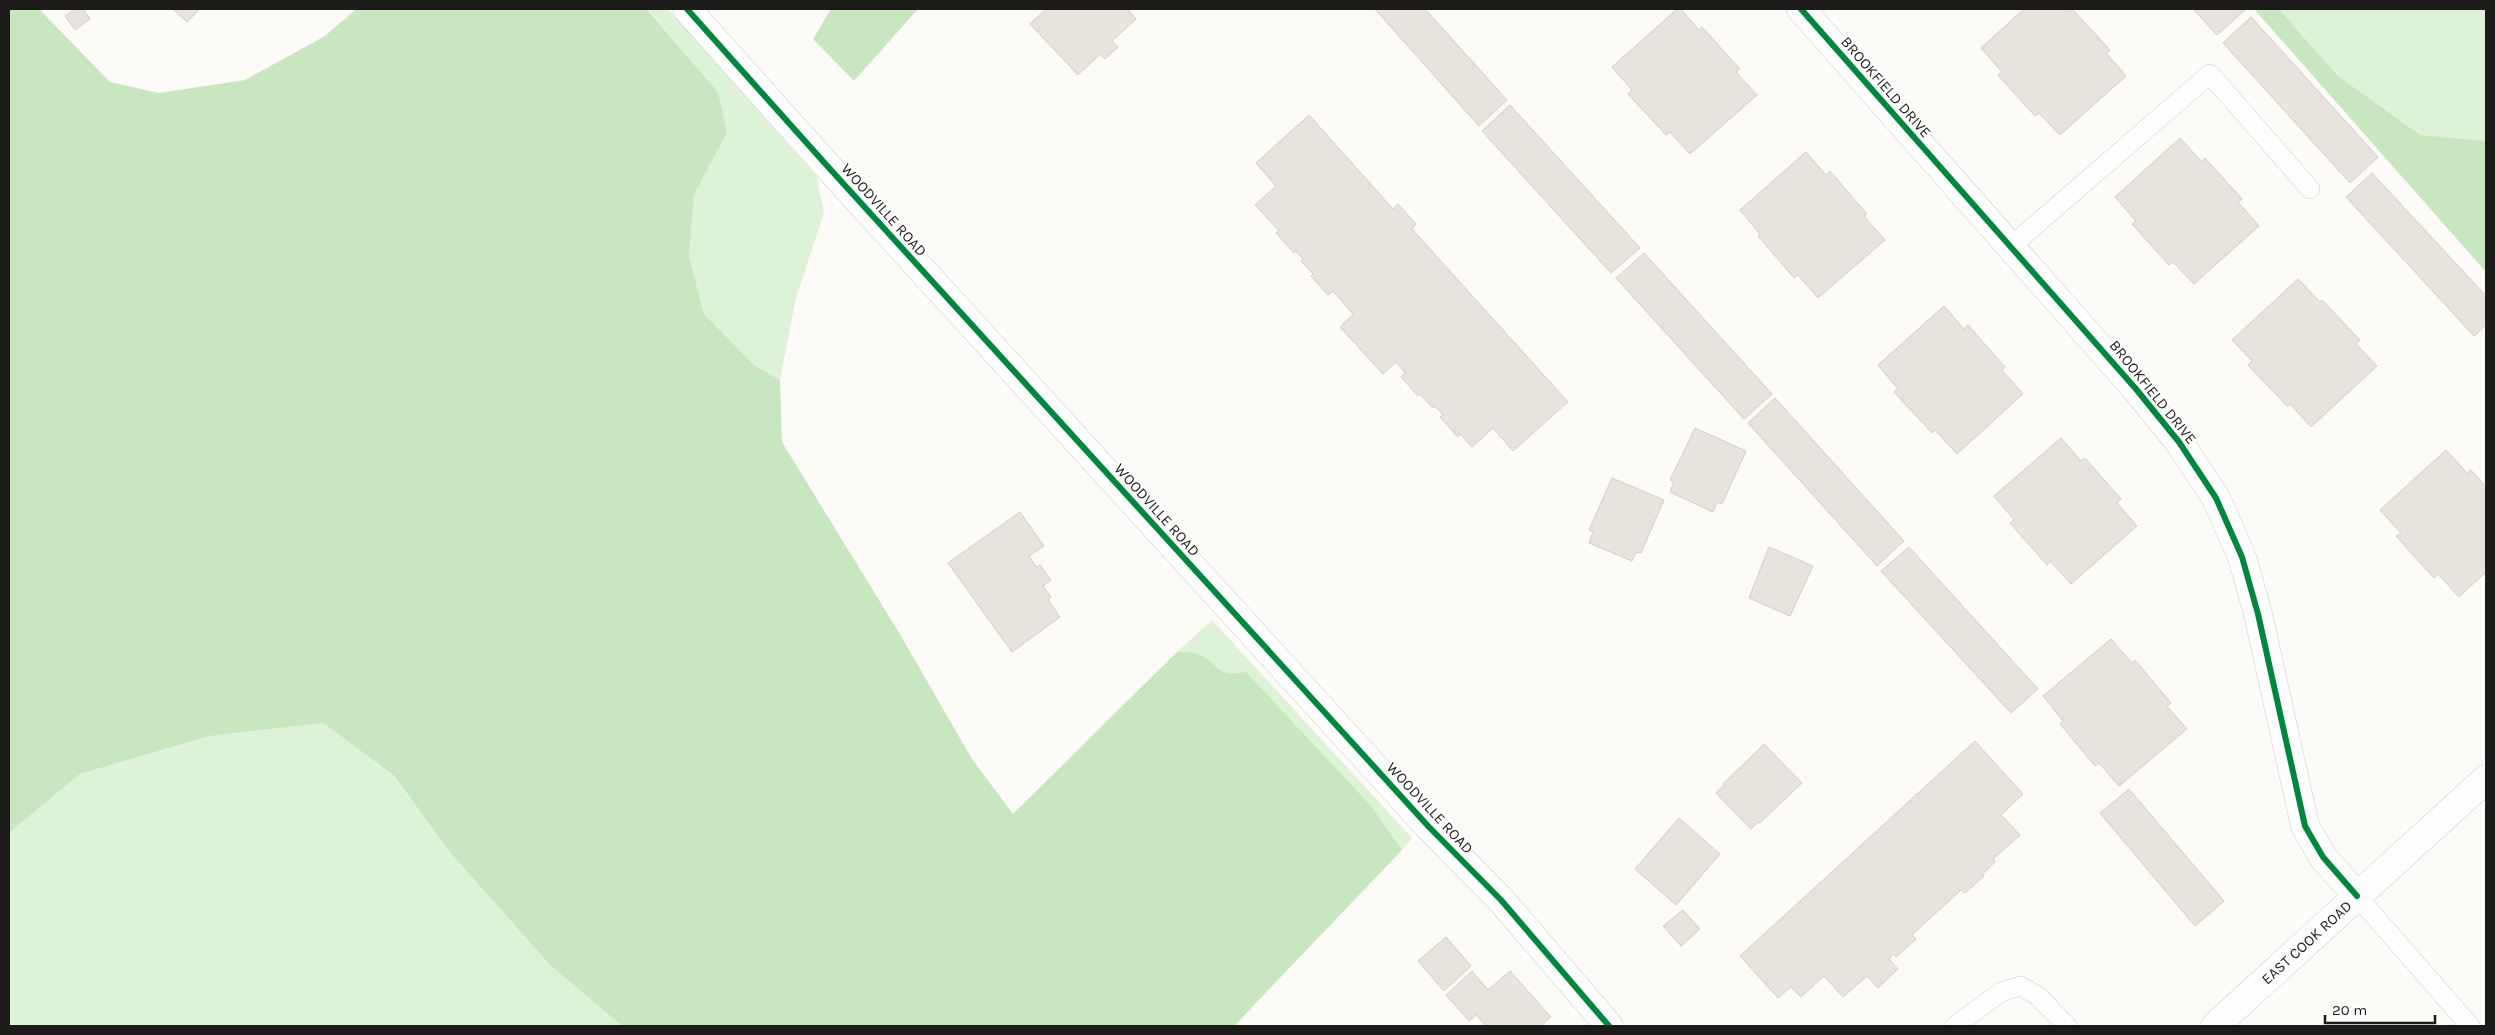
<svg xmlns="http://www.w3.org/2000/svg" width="2495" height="1035" font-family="Karla,sans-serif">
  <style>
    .green { fill: #def2d8 }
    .forest { fill: #c8e7c0 }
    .building { fill: #e9e3de; stroke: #cfcecc }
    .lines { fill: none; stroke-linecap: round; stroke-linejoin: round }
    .lane-casing { stroke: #cecdcb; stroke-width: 20 }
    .street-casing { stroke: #cecdcb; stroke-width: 29 }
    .secondary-casing { stroke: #cecdcb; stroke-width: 29 }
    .lane { stroke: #fffefe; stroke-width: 19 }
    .street { stroke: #fffefe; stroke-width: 28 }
    .secondary { stroke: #fffefe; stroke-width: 28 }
    .cycleway-casing { stroke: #fff; stroke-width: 9 }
    .cycleway { stroke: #00873e; stroke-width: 6 }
    .labels { text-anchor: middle; stroke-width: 4; stroke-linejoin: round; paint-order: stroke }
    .street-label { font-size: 15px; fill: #1d1b1a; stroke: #fff }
  </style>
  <rect width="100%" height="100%" fill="#fdfbf8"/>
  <g class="green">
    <polygon points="648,9 668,9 817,177 824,213 796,298 780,380 754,365 704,314 689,256 694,195 727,132 718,92"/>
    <polygon points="2279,9 2486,9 2486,141 2422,135 2338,76"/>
    <polygon points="1212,620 1412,838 1402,850 1372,807 1229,675 1214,667 1199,654 1177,652"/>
    <polygon points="323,723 393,776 448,850 550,965 622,1026 9,1026 9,833 80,774 210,736"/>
  </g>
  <g class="forest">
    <path d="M9,9H39L110,82L159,93L245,80L325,36L356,9H647L718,92L727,132L694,195L689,256L704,314L754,365L780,380L782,442L901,636L972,759L1013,814L1177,652C1184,652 1195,652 1201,655C1222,668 1217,677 1246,672L1372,807L1402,850L1234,1026H622L550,965L448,850L394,776L323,723L210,736L80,774L9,833Z"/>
    <polygon points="831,9 918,9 854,81 813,39"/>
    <polygon points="2254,9 2279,9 2338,76 2421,135 2486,141 2486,272"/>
  </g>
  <g class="building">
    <polygon points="75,9 83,9 90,19 75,30 65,16"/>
    <polygon points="173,9 200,9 187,22"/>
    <polygon points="1046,9 1127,9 1136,19 1112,41 1118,47 1105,59 1100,54 1078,75 1030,24"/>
    <polygon points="1375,9 1425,9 1507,100 1479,126"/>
    <polygon points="1677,9 1681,9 1699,30 1702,27 1740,69 1736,72 1757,95 1690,154 1670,132 1666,135 1628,94 1632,90 1612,67"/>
    <polygon points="2024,9 2066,9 2068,12 2072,9 2110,50 2106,53 2126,76 2060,135 2039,113 2035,116 1998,75 2002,72 1981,48"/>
    <polygon points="2193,9 2243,9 2245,10 2217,35"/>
    <polygon points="2251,17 2378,157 2350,183 2223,43"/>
    <polygon points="1510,105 1640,248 1611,273 1482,131"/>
    <polygon points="1309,115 1393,209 1398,204 1416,224 1412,229 1568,402 1513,451 1493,428 1472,447 1460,434 1458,437 1440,417 1443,415 1435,406 1433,408 1420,394 1418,396 1401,377 1405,373 1396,362 1383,374 1340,327 1353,314 1333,291 1328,295 1311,276 1313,274 1301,261 1303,259 1296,251 1294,253 1276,233 1279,231 1255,205 1276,186 1256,163"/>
    <polygon points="2180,138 2202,162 2205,158 2242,199 2238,202 2259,226 2194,284 2173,262 2169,265 2132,224 2136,221 2115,197"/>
    <polygon points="1806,152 1826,175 1830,171 1867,214 1864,216 1885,240 1818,298 1798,275 1794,278 1758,236 1760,234 1740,210"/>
    <polygon points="2372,173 2486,296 2486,325 2474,336 2346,197"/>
    <polygon points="1644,253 1772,394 1744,419 1616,278"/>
    <polygon points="2298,279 2320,302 2322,300 2360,340 2356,344 2377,366 2311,427 2290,404 2287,406 2248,365 2252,361 2232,340"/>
    <polygon points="1944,306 1964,329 1968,325 2005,367 2002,370 2023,394 1957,454 1935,430 1932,433 1894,392 1898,389 1878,365"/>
    <polygon points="1775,398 1904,541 1877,566 1748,423"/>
    <polygon points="1695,428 1746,451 1722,504 1717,502 1713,512 1670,492 1674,482 1670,480"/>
    <polygon points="2061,438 2081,461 2085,458 2121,499 2117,503 2137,526 2071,584 2050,561 2047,565 2010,523 2014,520 1994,496"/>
    <polygon points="2446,450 2467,473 2471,470 2486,487 2486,572 2459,597 2438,574 2434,578 2396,536 2401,533 2380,510"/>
    <polygon points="1612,478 1664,500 1641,553 1636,552 1632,561 1589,543 1593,532 1589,530"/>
    <polygon points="1020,512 1044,546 1029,556 1036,567 1040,565 1051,580 1043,586 1051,597 1048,600 1060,617 1012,652 948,563"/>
    <polygon points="1769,547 1813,566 1790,616 1749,598"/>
    <polygon points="1909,547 2038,689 2011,713 1881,571"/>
    <polygon points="2111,639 2132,663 2135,660 2171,703 2167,706 2187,729 2119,786 2099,763 2095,766 2060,724 2063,721 2043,696"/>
    <polygon points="1975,741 2023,794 2001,815 2020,835 1993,859 1995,862 1982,875 1984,876 1965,893 1961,890 1912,935 1916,939 1896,957 1893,954 1889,959 1898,969 1878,988 1867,976 1843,997 1824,976 1801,997 1791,987 1778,998 1740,956"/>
    <polygon points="1764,744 1802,783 1760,823 1758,822 1751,829 1716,793 1725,785 1723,784"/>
    <polygon points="2129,789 2224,901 2195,926 2100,813"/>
    <polygon points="1679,818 1720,854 1676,905 1635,869"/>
    <polygon points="1683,910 1700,929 1681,946 1663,926"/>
    <polygon points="1446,937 1471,966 1444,991 1418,961"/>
    <polygon points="1472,971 1488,990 1510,971 1551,1017 1541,1026 1486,1026 1476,1015 1469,1021 1446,995"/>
  </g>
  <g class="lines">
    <defs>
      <g id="lane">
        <polyline points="2010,247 2210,74 2310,189"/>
        <polyline points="2357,896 2470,1026"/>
        <polyline points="1955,1026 2001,992 2020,986 2038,996 2067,1026"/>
      </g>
      <polyline id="street" points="1801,9 2136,389 2179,442 2216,498 2242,557 2258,614 2305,826 2323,857 2357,896"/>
      <g id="secondary">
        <polyline points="687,9 830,169 1429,827 1501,900 1609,1026"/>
        <path id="s1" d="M2215,1026L2486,779"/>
      </g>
    </defs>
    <use href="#lane" class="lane-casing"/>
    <use href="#street" class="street-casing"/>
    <use href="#secondary" class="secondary-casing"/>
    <use href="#lane" class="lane"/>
    <use href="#street" class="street"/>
    <use href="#secondary" class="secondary"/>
    <defs>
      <g id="cycleway">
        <polyline points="687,9 830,169 1429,827 1501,900 1609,1026"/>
        <polyline points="1801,9 2136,389 2179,442 2216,498 2242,557 2258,614 2305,826 2323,857 2357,896"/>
      </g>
    </defs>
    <use href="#cycleway" class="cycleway-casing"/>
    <use href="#cycleway" class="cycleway"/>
  </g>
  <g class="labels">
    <g class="street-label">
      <text transform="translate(1886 87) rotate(49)" y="5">BROOKFIELD DRIVE</text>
      <text transform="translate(884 210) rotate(48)" y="5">WOODVILLE ROAD</text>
      <text transform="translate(2153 392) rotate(51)" y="5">BROOKFIELD DRIVE</text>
      <text transform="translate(1157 510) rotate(48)" y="5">WOODVILLE ROAD</text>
      <text transform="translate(1430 808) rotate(47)" y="5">WOODVILLE ROAD</text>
      <text dy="5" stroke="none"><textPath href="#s1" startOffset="124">EAST COOK ROAD</textPath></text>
    </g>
  </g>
  <rect width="2495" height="1035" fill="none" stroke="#1d1b1a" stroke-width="20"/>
  <path d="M2325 1015v8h110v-8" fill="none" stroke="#1d1b1a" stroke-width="2.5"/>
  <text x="2332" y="1015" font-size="15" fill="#1d1b1a" stroke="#ffffff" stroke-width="4" paint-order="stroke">20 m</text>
</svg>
